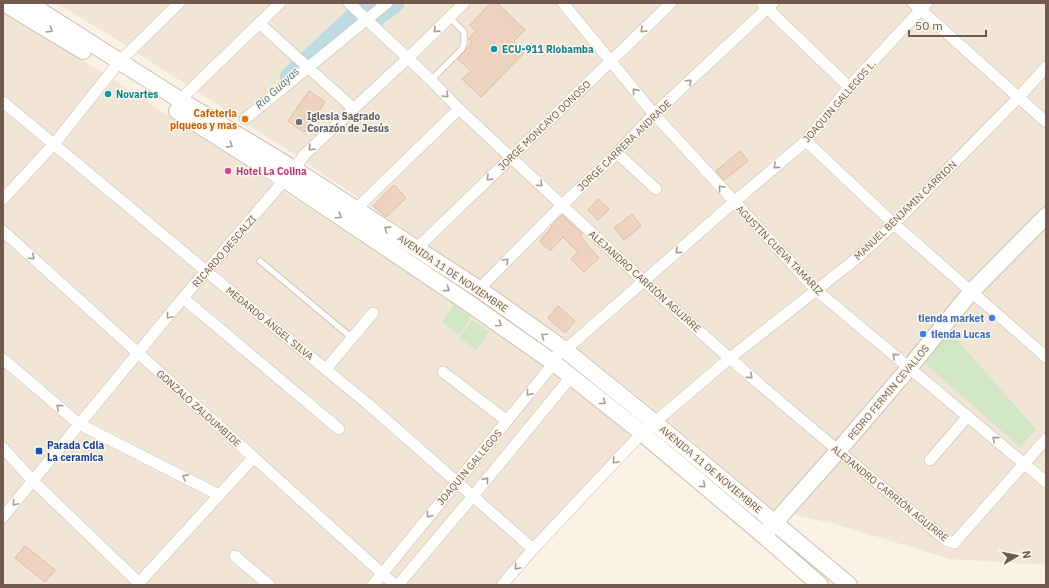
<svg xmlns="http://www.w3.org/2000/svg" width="1049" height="588" font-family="'IBM Plex Sans',sans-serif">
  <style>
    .residential { fill: #f1e5d5 }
    .green { fill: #d2e6c6 }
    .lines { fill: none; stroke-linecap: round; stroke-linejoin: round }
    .river { stroke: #bcdbe2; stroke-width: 19 }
    .building { fill: #edd3c0; stroke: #debaa2 }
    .lane-casing { stroke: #cbbbad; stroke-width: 7 }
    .street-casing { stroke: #cbbbad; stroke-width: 12 }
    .secondary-casing { stroke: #cfbdae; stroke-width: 18 }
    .lane { stroke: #fff; stroke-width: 5.5 }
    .street { stroke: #fff; stroke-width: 11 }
    .secondary { stroke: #fff; stroke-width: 16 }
    .oneway { stroke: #aa9c94 }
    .culture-dot { fill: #0f9aa8; stroke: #fdf7ec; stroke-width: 1.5 }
    .food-dot { fill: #e8710a; stroke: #fdf7ec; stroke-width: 1.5 }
    .worship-dot { fill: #6b7280; stroke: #fdf7ec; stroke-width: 1.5 }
    .hotel-dot { fill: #d1479c; stroke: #fdf7ec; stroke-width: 1.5 }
    .shop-dot { fill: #3f7fe0; stroke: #fdf7ec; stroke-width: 1.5 }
    .transit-dot { fill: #1a4fb4; stroke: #fdf7ec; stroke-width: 1.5 }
    .labels { text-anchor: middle; stroke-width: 3; stroke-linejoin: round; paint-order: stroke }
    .culture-label { font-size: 10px; font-weight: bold; fill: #0d838f; stroke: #fdf7ec; text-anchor: start }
    .street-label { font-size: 10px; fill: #715a4d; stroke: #fdf7ec }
    .food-label { font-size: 10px; font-weight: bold; fill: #c56008; stroke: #fdf7ec; text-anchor: end }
    .worship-label { font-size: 10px; font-weight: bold; fill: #5b616d; stroke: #fdf7ec; text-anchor: start }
    .hotel-label { font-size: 10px; font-weight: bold; fill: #b23c85; stroke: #fdf7ec; text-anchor: start }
    .shop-label { font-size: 10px; font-weight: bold; fill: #366cbe; stroke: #fdf7ec; text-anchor: end }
    .transit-label { font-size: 10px; font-weight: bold; fill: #164399; stroke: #fdf7ec; text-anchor: start }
    .water-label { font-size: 11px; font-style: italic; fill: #497782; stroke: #fdf7ec }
  </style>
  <rect width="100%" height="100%" fill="#faf2e6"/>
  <g class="residential">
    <polygon points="56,3 1046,3 1046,565 950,559 842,526 773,509 654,409 563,337 291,152 122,43"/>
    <polygon points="3,11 103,73 453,302 544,364 631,436 496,585 3,585"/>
  </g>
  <g class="green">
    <polygon points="454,305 471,317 459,335 442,322"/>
    <polygon points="472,320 489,332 476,350 459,338"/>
    <polygon points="949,331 1036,429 1020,447 923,362"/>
  </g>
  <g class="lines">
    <g class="river">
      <polyline points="374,19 395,3"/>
      <polyline points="289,77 369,3"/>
    </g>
  </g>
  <g class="building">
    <polygon points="491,3 497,3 525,30 514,41 525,52 481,97 462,79 471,71 458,59 472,42 469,39 476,31 470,25"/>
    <polygon points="309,91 325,102 304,132 288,121"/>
    <polygon points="740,151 748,161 724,180 716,171"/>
    <polygon points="394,185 406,198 386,217 373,206"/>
    <polygon points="598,199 609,209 598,220 588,210"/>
    <polygon points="632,214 641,226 624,240 614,228"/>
    <polygon points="562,215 582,234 580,236 599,258 584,272 571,259 578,252 563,237 550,251 540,241 552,227 551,226"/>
    <polygon points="558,306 575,321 565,333 548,318"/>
    <polygon points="25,546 55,570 45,582 15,558"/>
  </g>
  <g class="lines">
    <defs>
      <g id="lane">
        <polyline points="431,80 462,49 464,43 464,32 449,17"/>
        <polyline points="260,261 352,338"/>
      </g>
      <g id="street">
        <path d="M349,3L431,80L459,109C547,191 635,275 726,355C798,418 872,479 946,540L954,543L1046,439"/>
        <polyline points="563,3 654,114 816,290 1046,482"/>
        <polyline points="762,3 849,87"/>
        <polyline points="913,3 1046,122"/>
        <polyline points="259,23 353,108"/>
        <polyline points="180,100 280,3"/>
        <polyline points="3,102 206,271 368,404 533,549"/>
        <polyline points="245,119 387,3"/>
        <polyline points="806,141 894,224 1046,357"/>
        <polyline points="617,153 656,189"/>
        <polyline points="3,199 54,144 120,61 179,3"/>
        <polyline points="356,209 459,109"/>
        <polyline points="3,231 395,585"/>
        <polyline points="417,248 671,3"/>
        <polyline points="479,289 562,205 617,153 654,114 773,3"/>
        <polyline points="183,298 339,429"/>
        <polyline points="3,359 79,424 219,495"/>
        <polyline points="326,369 373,313"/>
        <polyline points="443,372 507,421"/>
        <polyline points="3,448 33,481 139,583"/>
        <polyline points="930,460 968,416"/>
        <polyline points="3,517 183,298 294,169 304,155 408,58 464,3"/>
        <polyline points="235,556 269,585"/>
        <polyline points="137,585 254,457"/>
        <polyline points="373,585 554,363 557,355 560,352 565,350 734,202 806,141 849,87 927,3"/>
        <polyline points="398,585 473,496 571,377"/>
        <polyline points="502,585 533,549 642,433 730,358 856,259 894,224 1019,97 1046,67"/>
      </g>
      <g id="secondary">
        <polyline points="4,3 83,51"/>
        <polyline points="28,3 180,100 294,169 479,289 565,350 654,422 849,585"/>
        <polyline points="177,111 285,180 467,302 554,363 642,433 763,535 820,585"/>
        <polyline points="769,529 838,451 909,368 971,292 1046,216"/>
      </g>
    </defs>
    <use href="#lane" class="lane-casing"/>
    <use href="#street" class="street-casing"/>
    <use href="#secondary" class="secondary-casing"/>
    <use href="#lane" class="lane"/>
    <use href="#street" class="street"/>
    <use href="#secondary" class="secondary"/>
  </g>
  <defs><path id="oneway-chevron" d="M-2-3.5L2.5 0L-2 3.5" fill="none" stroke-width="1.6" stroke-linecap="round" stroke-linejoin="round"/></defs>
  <g class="oneway">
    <use href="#oneway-chevron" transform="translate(50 30) rotate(32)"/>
    <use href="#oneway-chevron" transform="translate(436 30) rotate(136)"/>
    <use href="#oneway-chevron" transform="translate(643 30) rotate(136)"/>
    <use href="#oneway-chevron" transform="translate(689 82) rotate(-43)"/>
    <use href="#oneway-chevron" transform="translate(635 91) rotate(-129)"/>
    <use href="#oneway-chevron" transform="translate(446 95) rotate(46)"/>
    <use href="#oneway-chevron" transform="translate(230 145) rotate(33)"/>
    <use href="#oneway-chevron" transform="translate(311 148) rotate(136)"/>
    <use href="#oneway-chevron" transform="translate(776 166) rotate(140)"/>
    <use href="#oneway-chevron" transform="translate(489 178) rotate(136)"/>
    <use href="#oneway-chevron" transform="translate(540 184) rotate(43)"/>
    <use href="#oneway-chevron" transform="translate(721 188) rotate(-132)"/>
    <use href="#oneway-chevron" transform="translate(339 216) rotate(34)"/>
    <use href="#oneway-chevron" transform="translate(387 229) rotate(-147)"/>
    <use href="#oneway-chevron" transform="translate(678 251) rotate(139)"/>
    <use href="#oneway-chevron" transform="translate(32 257) rotate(42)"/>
    <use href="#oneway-chevron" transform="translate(506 261) rotate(-45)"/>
    <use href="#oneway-chevron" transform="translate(447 289) rotate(34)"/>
    <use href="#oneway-chevron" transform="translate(169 316) rotate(130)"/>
    <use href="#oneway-chevron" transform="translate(499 324) rotate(35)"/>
    <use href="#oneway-chevron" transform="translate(544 336) rotate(-145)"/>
    <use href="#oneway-chevron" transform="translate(895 356) rotate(-140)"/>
    <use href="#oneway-chevron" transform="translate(750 376) rotate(41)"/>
    <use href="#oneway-chevron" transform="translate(529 393) rotate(129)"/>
    <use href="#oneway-chevron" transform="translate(603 402) rotate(38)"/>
    <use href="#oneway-chevron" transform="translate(59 407) rotate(-139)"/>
    <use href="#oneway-chevron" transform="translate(995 439) rotate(-140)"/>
    <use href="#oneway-chevron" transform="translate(615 461) rotate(133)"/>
    <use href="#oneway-chevron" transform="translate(185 477) rotate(-153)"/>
    <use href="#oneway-chevron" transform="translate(486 480) rotate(-51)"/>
    <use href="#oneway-chevron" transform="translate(703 485) rotate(40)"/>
    <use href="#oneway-chevron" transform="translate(15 503) rotate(130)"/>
    <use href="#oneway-chevron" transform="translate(429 515) rotate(129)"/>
    <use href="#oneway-chevron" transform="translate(517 567) rotate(130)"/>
  </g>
  <g class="culture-dot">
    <circle cx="494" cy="49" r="4"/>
    <circle cx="108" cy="94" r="4"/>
  </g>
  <circle class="food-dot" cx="245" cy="119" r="4"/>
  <circle class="worship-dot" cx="299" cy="122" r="4"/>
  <circle class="hotel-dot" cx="228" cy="171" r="4"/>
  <g class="shop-dot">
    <circle cx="992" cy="318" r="4"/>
    <circle cx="923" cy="334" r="4"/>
  </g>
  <rect class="transit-dot" x="35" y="447" width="8" height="8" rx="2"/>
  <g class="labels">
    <g class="culture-label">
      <text x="502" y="53">ECU-911 Riobamba</text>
      <text x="116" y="98">Novartes</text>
    </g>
    <g class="street-label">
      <text transform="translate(839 101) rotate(-49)" y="4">JOAQUIN GALLEGOS L.</text>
      <text transform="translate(544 125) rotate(-44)" y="4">JORGE MONCAYO DONOSO</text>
      <text transform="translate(624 145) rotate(-44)" y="4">JORGE CARRERA ANDRADE</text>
      <text transform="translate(905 210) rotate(-44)" y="4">MANUEL BENJAMIN CARRION</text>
      <text transform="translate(780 250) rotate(46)" y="4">AGUSTIN CUEVA TAMARIZ</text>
      <text transform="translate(224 251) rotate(-49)" y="4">RICARDO DESCALZI</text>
      <text transform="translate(453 273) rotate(34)" y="4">AVENIDA 11 DE NOVIEMBRE</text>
      <text transform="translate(645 281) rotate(42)" y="4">ALEJANDRO CARRIÓN AGUIRRE</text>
      <text transform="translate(270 323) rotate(39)" y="4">MEDARDO ÁNGEL SILVA</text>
      <text transform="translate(888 392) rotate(-50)" y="4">PEDRO FERMIN CEVALLOS</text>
      <text transform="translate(199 408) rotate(42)" y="4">GONZALO ZALDUMBIDE</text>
      <text transform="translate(469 467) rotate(-50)" y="4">JOAQUIN GALLEGOS</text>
      <text transform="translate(711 469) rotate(40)" y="4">AVENIDA 11 DE NOVIEMBRE</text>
      <text transform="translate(890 493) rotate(39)" y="4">ALEJANDRO CARRIÓN AGUIRRE</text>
    </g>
    <g class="food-label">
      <text x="237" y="117">Cafeteria<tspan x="237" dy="12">piqueos y mas</tspan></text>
    </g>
    <g class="worship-label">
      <text x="307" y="120">Iglesia Sagrado<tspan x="307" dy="12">Corazón de Jesús</tspan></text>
    </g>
    <g class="hotel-label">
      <text x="236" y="175">Hotel La Colina</text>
    </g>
    <g class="shop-label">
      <text x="984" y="322">tienda market</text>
      <text x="931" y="338" text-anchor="start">tienda Lucas</text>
    </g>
    <g class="transit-label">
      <text x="47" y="449">Parada Cdla<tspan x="47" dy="12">La ceramica</tspan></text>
    </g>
    <g class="water-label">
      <text transform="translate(277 88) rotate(-43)" y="4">Rio Guayas</text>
    </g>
  </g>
  <rect width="1049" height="588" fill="none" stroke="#715a4d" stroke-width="8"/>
  <g transform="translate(1017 556) rotate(81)" stroke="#fdf7ec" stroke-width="3" paint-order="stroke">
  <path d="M0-3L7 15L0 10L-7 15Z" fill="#715a4d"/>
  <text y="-6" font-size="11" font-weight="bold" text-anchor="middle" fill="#715a4d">N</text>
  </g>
  <path d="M909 30v6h77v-6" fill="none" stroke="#715a4d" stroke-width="2"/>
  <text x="915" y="30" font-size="12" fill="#715a4d" stroke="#fdf7ec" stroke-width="3" paint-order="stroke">50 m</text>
</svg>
